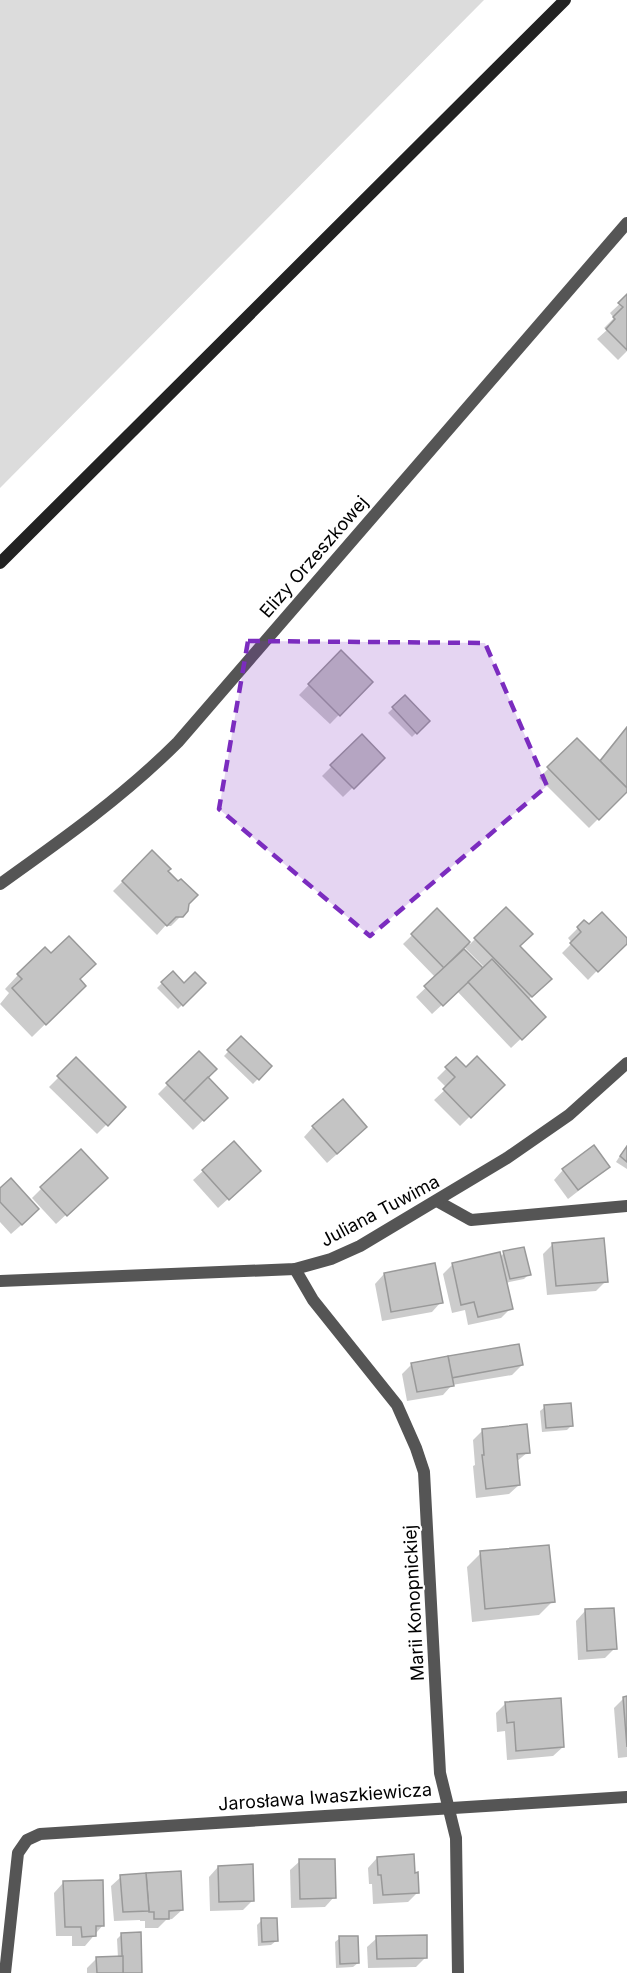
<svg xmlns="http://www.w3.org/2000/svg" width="627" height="1973" font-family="Inter,sans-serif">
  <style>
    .green { fill: #dcdcdc }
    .shadow { fill: #0003; fill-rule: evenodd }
    .building { fill: #c4c4c4; stroke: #999; stroke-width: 1.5 }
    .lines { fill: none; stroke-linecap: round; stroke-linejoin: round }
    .lane { stroke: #555; stroke-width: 12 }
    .street { stroke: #555; stroke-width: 12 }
    .secondary { stroke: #222; stroke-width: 12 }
    .marked { fill: #7b2cbf; fill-opacity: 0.2; stroke: #7b2cbf; stroke-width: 4.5; stroke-dasharray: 12 8; stroke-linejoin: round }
    .labels { text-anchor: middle; stroke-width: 4.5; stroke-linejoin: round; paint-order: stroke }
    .street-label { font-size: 18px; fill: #000; stroke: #fff }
  </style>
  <rect width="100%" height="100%" fill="#fff"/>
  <polygon class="green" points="0,0 484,0 0,488"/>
  <g class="shadow">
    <polygon points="627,297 627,351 618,360 597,339 607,330 604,328 614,318 610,313"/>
    <polygon points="341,652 371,682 330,724 299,695"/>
    <polygon points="405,697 428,721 412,737 388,713"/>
    <polygon points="627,726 627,790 589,828 539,778 577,740 598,762"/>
    <polygon points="362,736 383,758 343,797 322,776"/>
    <polygon points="152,852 188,904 187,910 171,926 165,926 157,935 113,891"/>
    <path d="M506,909L518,946L550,978L528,1000L544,1017L511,1048L457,991L432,1014L416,997L436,978L403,944L437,911L470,944ZM464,947L485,968L483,970L462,949Z"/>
    <polygon points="584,922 589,926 627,940 588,980 562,953 572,943 568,938"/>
    <polygon points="172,973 184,985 204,983 178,1009 157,988"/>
    <polygon points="18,975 78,979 84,986 32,1037 0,1004 9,993 5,989"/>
    <polygon points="241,1038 270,1066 253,1084 224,1056"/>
    <polygon points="199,1053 206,1077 226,1098 193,1130 158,1094"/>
    <polygon points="456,1059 466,1069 502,1085 460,1126 434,1100 447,1088 437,1078"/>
    <polygon points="76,1060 124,1107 97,1134 49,1087"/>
    <polygon points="313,1127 356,1137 327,1163 304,1137"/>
    <polygon points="627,1145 627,1169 616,1162"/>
    <polygon points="608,1167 598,1176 568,1199 554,1180 563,1170"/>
    <polygon points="203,1171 249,1180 218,1208 193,1180"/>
    <polygon points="96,1187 56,1224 32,1198 42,1188"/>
    <polygon points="0,1190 28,1219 11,1234 0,1222"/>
    <polygon points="553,1244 606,1281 596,1291 547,1295 543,1254"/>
    <polygon points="504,1253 529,1274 524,1279 505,1283 511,1308 501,1318 468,1325 465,1310 452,1313 443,1274 453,1264 500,1257"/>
    <polygon points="384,1274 441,1302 432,1312 382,1321 375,1284"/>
    <polygon points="412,1364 522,1365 512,1375 452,1385 443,1395 407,1401 402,1374"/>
    <polygon points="545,1407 572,1425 567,1430 542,1432 540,1411"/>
    <polygon points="483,1430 528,1452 516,1462 519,1485 509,1494 476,1498 473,1466 475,1465 473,1440"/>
    <polygon points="481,1553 553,1601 539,1615 472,1622 467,1567"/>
    <polygon points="585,1611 615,1648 605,1658 578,1660 576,1621"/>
    <polygon points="624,1698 627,1698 627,1757 618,1758 614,1708"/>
    <polygon points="506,1703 563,1747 553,1756 507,1760 505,1731 497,1732 496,1713"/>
    <polygon points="377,1858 413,1874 418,1892 408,1902 373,1904 372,1884 369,1884 368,1868"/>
    <polygon points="300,1861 334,1897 325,1907 291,1908 290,1870"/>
    <polygon points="218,1867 253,1900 243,1910 210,1911 209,1877"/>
    <polygon points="121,1877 182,1910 172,1919 166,1920 158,1928 145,1928 145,1921 140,1921 140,1920 114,1921 111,1886"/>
    <polygon points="63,1883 103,1925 85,1946 72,1946 72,1936 56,1936 54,1893"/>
    <polygon points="262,1920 276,1941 271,1945 258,1946 257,1925"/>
    <polygon points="122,1934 141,1973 87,1973 87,1968 97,1958 118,1958 117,1939"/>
    <polygon points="340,1938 358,1963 353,1967 336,1968 335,1942"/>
    <polygon points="377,1938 425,1958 416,1967 368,1968 367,1947"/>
  </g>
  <g class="building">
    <polygon points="627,294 627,350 606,329 615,319 613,317 623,307 618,303"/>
    <polygon points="341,650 373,682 340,716 308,684"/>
    <polygon points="405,695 430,721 417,734 392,707"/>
    <polygon points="627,727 627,788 600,761"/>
    <polygon points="362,734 385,758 354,789 330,765"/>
    <polygon points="577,738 627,788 627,792 599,820 547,767"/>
    <polygon points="152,850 171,869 168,871 178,881 181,879 198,895 189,904 188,911 183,917 176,917 167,926 122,881"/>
    <polygon points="506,907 533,934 520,946 552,979 532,997 474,938"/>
    <polygon points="437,908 470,942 444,968 411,934"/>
    <polygon points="602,912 627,938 627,944 598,972 570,943 581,932 577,927 584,920 589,924"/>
    <polygon points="69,936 96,964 80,979 86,986 46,1025 12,988 22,979 17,974 45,947 51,953"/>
    <polygon points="464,949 483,968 443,1006 424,986"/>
    <polygon points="492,959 546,1017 522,1040 468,982"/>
    <polygon points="173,971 184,983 195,972 206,983 183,1006 161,982"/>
    <polygon points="241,1036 272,1066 259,1080 227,1050"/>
    <polygon points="199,1051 217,1069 184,1101 166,1083"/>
    <polygon points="477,1056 505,1085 471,1118 443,1089 455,1077 445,1067 456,1057 466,1067"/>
    <polygon points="76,1057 126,1107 108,1126 57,1076"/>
    <polygon points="208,1077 228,1098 204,1121 184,1101"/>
    <polygon points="343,1099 367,1127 337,1154 312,1126"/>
    <polygon points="234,1141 261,1171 229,1200 202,1170"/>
    <polygon points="594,1145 610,1167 578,1190 562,1169"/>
    <polygon points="627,1146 627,1162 620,1156"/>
    <polygon points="81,1149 108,1178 67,1216 40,1187"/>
    <polygon points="11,1178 39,1209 22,1225 0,1202 0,1188"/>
    <polygon points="604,1238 608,1282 556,1286 552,1243"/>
    <polygon points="524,1247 531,1275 510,1279 503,1251"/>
    <polygon points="500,1252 513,1309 478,1317 474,1302 461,1305 452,1263"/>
    <polygon points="435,1263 443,1303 391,1312 384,1273"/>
    <polygon points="519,1344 523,1365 451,1378 448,1356"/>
    <polygon points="448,1356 454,1386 417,1392 411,1363"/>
    <polygon points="571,1403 573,1426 546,1428 544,1405"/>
    <polygon points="527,1424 530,1453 517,1454 520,1485 486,1489 482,1455 484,1455 482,1429"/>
    <polygon points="549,1545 555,1602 485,1609 480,1551"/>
    <polygon points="614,1608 617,1649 587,1651 585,1609"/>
    <polygon points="627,1696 627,1747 623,1697"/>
    <polygon points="561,1698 564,1747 516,1751 514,1722 507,1723 505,1702"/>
    <polygon points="414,1854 415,1873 418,1872 419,1893 383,1895 381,1875 378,1875 377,1857"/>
    <polygon points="299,1859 335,1859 336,1898 300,1899"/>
    <polygon points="253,1864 254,1901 219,1902 218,1866"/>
    <polygon points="181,1871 183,1910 169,1911 169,1919 154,1919 154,1912 149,1912 146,1873"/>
    <polygon points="146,1873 149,1911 123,1912 120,1875"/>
    <polygon points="103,1880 104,1926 96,1926 96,1936 82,1937 81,1927 65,1927 63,1881"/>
    <polygon points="261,1918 277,1918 278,1941 262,1942"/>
    <polygon points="141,1932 142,1973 123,1973 121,1933"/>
    <polygon points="427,1935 427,1958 377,1959 376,1936"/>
    <polygon points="339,1936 358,1936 359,1963 340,1964"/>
    <polygon points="123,1956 123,1973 97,1973 96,1957"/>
  </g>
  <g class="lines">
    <polyline class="lane" points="437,1201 471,1220 627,1206"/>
    <g class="street">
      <path d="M0,884C62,840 124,796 178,742L627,223"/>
      <polyline points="295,1269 313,1300 397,1405 416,1448 424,1472 440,1773 456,1838 458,1973"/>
      <polyline points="0,1281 295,1269 331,1259 360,1246 507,1158 569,1115 627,1063"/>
      <polyline points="5,1973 18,1853 27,1840 40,1834 627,1797"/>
    </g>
    <polyline class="secondary" points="0,563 565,0"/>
  </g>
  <path class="marked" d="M248,641L485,643L547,786L370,936L219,809Z"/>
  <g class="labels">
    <g class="street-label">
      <text transform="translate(314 557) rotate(-49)" y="6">Elizy Orzeszkowej</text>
      <text transform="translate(380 1211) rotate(-28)" y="6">Juliana Tuwima</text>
      <text transform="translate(414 1603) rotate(-93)" y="6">Marii Konopnickiej</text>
      <text transform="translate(325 1797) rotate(-4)" y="6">Jarosława Iwaszkiewicza</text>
    </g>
  </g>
</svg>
